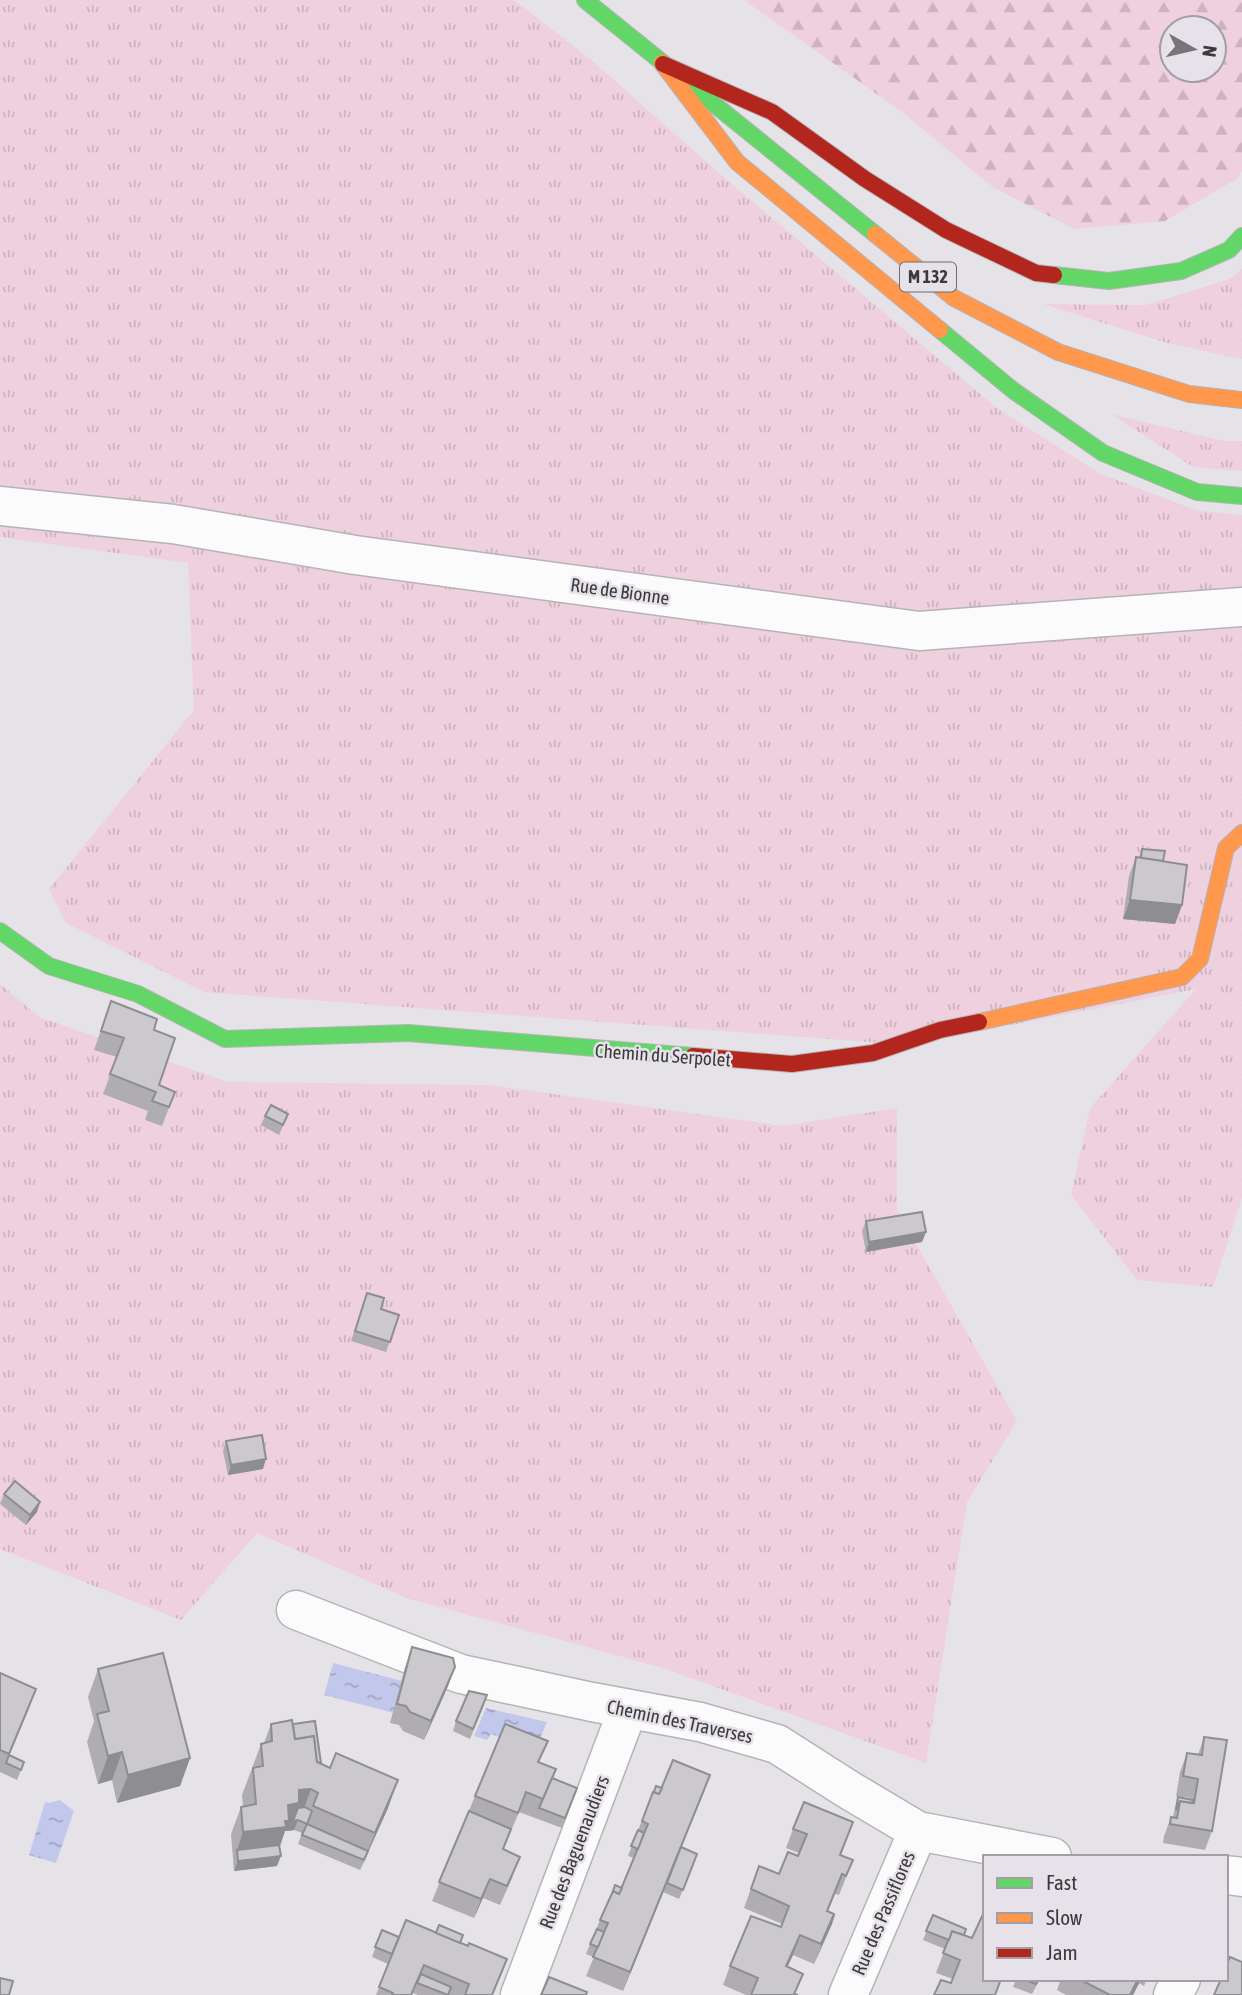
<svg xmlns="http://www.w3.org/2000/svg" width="1242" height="1995" font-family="'Asap Condensed',sans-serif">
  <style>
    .grass { fill: url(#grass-tufts) }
    .forest { fill: url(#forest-firs); fill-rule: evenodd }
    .water { fill: url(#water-ripples) }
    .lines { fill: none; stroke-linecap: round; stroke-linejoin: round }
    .street-casing { stroke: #b6b3b7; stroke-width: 41 }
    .fast-casing { stroke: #b6b3b7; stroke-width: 18 }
    .slow-casing { stroke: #b6b3b7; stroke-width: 18 }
    .jam-casing { stroke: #b6b3b7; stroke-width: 18 }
    .street { stroke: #fbfbfc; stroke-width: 38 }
    .fast { stroke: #63d668; stroke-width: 16 }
    .slow { stroke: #ff974d; stroke-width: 16 }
    .jam { stroke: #b3261e; stroke-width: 16 }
    .wall { fill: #afadb0 }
    .shaded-wall { fill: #8e8d90 }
    .building { fill: #cbc9cd; stroke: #8e8d90; stroke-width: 2 }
    .labels { text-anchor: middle; stroke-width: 5; stroke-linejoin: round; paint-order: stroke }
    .shield { fill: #e7e2e9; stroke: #6f6c70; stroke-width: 2 }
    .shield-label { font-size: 18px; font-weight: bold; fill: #3b3a3c }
    .street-label { font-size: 19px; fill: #3b3a3c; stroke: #e7e2e9 }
  </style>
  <defs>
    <pattern id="grass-tufts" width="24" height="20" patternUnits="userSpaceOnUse" patternTransform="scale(1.75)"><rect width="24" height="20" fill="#efd0de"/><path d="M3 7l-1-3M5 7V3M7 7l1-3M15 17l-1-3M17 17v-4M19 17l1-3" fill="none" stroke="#ceb3bf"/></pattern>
    <pattern id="forest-firs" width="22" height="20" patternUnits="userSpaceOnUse" patternTransform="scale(1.75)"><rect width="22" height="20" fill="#efd0de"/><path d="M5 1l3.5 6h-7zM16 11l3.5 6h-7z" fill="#ceb3bf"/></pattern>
    <pattern id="water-ripples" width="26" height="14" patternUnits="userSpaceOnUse" patternTransform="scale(1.75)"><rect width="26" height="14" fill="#c2c8ec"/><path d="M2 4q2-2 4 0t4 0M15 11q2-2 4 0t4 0" fill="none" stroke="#9fa3c0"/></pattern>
  </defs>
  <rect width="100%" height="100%" fill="#e6e3e8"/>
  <g class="grass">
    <polygon points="0,0 514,0 589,58 726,179 998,409 1101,474 1196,510 1242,515 1242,1198 1213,1287 1137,1280 1071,1195 1090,1108 1196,989 910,1045 204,992 66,923 49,889 194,710 188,563 0,537"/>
    <polygon points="1242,269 1242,359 1167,343 1043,304 1146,305 1230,279"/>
    <polygon points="1111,414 1224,441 1242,441 1242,471 1193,467"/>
    <polygon points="0,984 39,1017 228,1082 489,1085 783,1126 897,1108 897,1210 1017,1421 967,1502 926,1763 663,1668 407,1598 257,1533 181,1620 0,1549"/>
  </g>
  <path class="forest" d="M744,0H1242V171L1238,178L1165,221L1075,229L994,188L902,112ZM1172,28H1214V70H1172Z"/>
  <g class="water">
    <polygon points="333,1663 402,1681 394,1713 324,1695"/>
    <polygon points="486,1708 547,1722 535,1752 491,1734 487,1740 474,1736"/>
    <polygon points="60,1800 74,1811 56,1863 29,1855 45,1802 49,1803"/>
  </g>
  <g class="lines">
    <defs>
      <g id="street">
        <polyline points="0,506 173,524 355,555 919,631 1242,607"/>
        <polyline points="296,1610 461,1674 592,1702 700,1722 777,1744 849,1790 918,1831 1052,1857"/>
        <polyline points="1226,1875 1242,1877"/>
        <polyline points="520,1995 628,1709"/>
        <polyline points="848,1995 918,1831"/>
        <polyline points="1173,1995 1181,1979"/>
      </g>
      <g id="fast">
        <polyline points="585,0 875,234"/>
        <polyline points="1054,275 1109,281 1181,271 1229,250 1242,236"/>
        <polyline points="940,330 1014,391 1103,453 1197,492 1242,496"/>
        <polyline points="0,931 49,966 138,994 225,1039 408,1033 693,1056"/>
      </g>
      <g id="slow">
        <polyline points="662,63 737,162 940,330"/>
        <polyline points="875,234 954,298 1058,352 1189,394 1242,400"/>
        <polyline points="979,1022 1182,977 1200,959 1226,848 1242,833"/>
      </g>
      <g id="jam">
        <polyline points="663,64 772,112 865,179 946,230 1036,273 1054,275"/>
        <polyline points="693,1056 792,1064 873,1053 940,1030 979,1022"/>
      </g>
    </defs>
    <use href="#street" class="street-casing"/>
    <use href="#fast" class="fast-casing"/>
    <use href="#slow" class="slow-casing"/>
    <use href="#jam" class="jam-casing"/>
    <use href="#street" class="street"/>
    <use href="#fast" class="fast"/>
    <use href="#slow" class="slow"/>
    <use href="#jam" class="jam"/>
  </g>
  <g class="wall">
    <polygon points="1142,849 1163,861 1182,905 1175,924 1123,919 1129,876 1136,857 1139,857"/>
    <polygon points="111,1001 154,1030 159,1085 175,1092 162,1126 145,1120 148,1111 103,1094 117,1057 94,1050"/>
    <polygon points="265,1116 284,1124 279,1135 261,1125"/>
    <polygon points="866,1221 926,1232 922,1242 866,1252 862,1231"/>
    <polygon points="367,1293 381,1309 399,1315 386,1352 351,1341"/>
    <polygon points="226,1441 263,1469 228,1475 223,1451"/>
    <polygon points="4,1494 40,1502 37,1512 26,1525 0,1504"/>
    <polygon points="412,1647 455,1667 448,1686 424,1740 403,1731 399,1725 390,1723 405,1667"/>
    <polygon points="98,1669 190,1758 180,1786 117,1803 112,1780 98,1784 87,1742 94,1721 88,1697"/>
    <polygon points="0,1673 29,1708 9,1755 24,1762 17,1780 0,1772"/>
    <polygon points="484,1705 470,1739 453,1731 456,1721"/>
    <polygon points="271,1724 293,1724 321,1763 388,1808 360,1870 298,1844 302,1833 294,1830 285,1831 280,1847 277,1866 234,1871 231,1834 241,1807 243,1806 242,1795 261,1744 264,1743"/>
    <polygon points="1204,1737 1212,1831 1205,1850 1163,1843 1164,1836 1171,1817 1173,1817 1175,1807 1178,1797 1191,1799 1191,1798 1176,1796 1180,1772 1187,1753 1198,1755"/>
    <polygon points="540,1763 552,1778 577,1788 562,1828 519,1812 503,1850 513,1876 500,1905 483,1898 474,1918 432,1901 475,1796"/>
    <polygon points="662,1788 703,1794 681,1847 694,1864 679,1899 663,1892 623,1991 586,1976 594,1957 586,1954 600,1920 622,1888 634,1858 628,1856 653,1792"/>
    <polygon points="853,1822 841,1855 853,1860 839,1895 835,1894 828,1911 832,1924 814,1964 793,1955 787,1967 795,1994 798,1995 746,1995 723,1985 730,1966 781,1927 782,1924 744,1908 759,1866 779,1874 798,1856 799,1853 786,1848 793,1829"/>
    <polygon points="933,1915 964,1935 972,1938 985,1979 951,1983 953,1979 936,1973 945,1949 923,1940"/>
    <polygon points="382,1930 399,1937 460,1943 493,1995 418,1995 413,1993 414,1992 412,1995 376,1995 388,1964 372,1957"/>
    <polygon points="1016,1979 1040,1979 1032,1994 1013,1987"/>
    <polygon points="1061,1979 1147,1979 1144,1986 1139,1983 1140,1982 1133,1995 1066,1995 1057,1990"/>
  </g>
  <g class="shaded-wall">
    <polygon points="1130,900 1182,905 1175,924 1123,919"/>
    <polygon points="926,1232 922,1242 866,1252 869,1242"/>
    <polygon points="266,1459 263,1469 228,1475 231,1465"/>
    <polygon points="40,1502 37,1512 26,1525 30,1515"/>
    <polygon points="455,1667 448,1686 424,1740 431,1721"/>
    <polygon points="36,1689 29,1708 6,1763 9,1754"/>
    <polygon points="122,1752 112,1780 98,1784 108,1756"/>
    <polygon points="190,1758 180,1786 117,1803 128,1775"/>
    <polygon points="710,1775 703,1794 623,1991 630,1972"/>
    <polygon points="398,1780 388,1808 360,1870 375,1833"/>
    <polygon points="311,1789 301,1817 294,1818 289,1831 285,1831 279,1848 237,1850 243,1832 288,1805 299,1790"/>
    <polygon points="298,1820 294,1830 289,1831 293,1821"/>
    <polygon points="281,1856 277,1866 234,1871 238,1861"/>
    <polygon points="490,1879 483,1898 474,1918 481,1899"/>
    <polygon points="834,1914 835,1915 832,1924 814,1964"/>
    <polygon points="800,1935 793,1955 779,1985 786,1966"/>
    <polygon points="1138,1979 1141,1979 1133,1995 1130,1995"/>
  </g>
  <g class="building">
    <polygon points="1142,849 1165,851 1163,861 1141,858"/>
    <polygon points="1136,857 1187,865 1182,905 1130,900"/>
    <polygon points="111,1001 157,1019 154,1030 175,1038 159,1085 175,1092 169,1107 152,1101 156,1092 110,1074 124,1038 101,1031"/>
    <polygon points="271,1105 288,1114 283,1125 265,1116"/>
    <polygon points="922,1212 926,1232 869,1242 866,1221"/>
    <polygon points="367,1293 384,1298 381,1309 399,1315 390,1342 355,1331"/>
    <polygon points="262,1435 266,1459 231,1465 226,1441"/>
    <polygon points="15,1481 40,1502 30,1515 4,1494"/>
    <polygon points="412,1647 453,1658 455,1667 431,1721 410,1712 406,1706 397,1704"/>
    <polygon points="163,1653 190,1758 128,1775 122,1752 108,1756 97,1714 109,1711 98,1669"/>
    <polygon points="0,1673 36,1689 9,1754 0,1750"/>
    <polygon points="469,1691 487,1695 473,1729 456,1721"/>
    <polygon points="292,1720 295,1739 314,1736 317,1762 330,1768 336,1753 398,1780 375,1833 313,1806 318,1793 311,1789 299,1790 299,1803 288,1805 289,1821 285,1821 286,1827 243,1832 241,1807 256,1804 253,1768 263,1766 261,1744 272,1741 271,1724"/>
    <polygon points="315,1721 321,1763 317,1762 314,1736 295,1739 293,1724"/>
    <polygon points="505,1724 548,1741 538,1762 556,1769 543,1799 526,1792 518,1813 475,1796"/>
    <polygon points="1204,1737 1227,1740 1212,1831 1170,1824 1171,1817 1177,1818 1180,1801 1194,1803 1198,1779 1183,1776 1187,1753 1202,1755"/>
    <polygon points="9,1755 24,1762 21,1770 6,1763"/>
    <polygon points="673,1760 710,1775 630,1972 593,1957 608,1923 600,1920 613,1891 619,1894 648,1824 642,1821 653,1792 659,1794"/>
    <polygon points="552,1778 577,1788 565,1818 539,1808"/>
    <polygon points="656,1786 662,1788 659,1794 654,1792"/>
    <polygon points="1178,1797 1193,1800 1192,1803 1180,1801 1176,1810"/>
    <polygon points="804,1802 853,1822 840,1855 853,1860 846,1876 842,1874 827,1911 834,1914 821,1944 800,1935 786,1966 803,1974 794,1994 798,1995 751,1995 758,1978 730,1966 751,1916 781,1927 789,1906 751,1889 759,1866 779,1874 788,1852 798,1856 807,1834 793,1829"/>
    <polygon points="305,1807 312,1811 307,1824 298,1820 293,1821 298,1808"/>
    <polygon points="469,1811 511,1829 503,1849 520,1857 507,1886 490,1879 481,1899 439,1882"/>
    <polygon points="307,1824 368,1851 364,1860 302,1835"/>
    <polygon points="638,1830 644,1833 638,1849 631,1846"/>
    <polygon points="279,1845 281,1856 238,1861 237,1850"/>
    <polygon points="681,1847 697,1854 683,1890 667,1883"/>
    <polygon points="615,1885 622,1888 619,1894 613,1891"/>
    <polygon points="983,1914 985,1915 985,1979 1001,1979 995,1995 934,1995 941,1980 951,1983 960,1960 943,1953 952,1931 972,1938"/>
    <polygon points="933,1915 966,1929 964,1935 952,1931 949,1940 926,1931"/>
    <polygon points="406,1920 468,1946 469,1943 507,1959 492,1995 465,1995 469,1984 424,1965 411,1995 392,1995 393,1993 379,1987"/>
    <polygon points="439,1925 463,1935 460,1943 436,1933"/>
    <polygon points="597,1929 604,1932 598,1947 590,1944"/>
    <polygon points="382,1930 399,1937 392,1954 375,1947"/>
    <polygon points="1230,1957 1242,1962 1242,1995 1214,1995 1221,1979 1226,1979 1226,1966"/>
    <polygon points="421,1974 451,1987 448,1995 417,1983"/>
    <polygon points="549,1977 587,1992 586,1995 541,1995"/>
    <polygon points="0,1978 13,1981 9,1995 0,1995"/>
    <polygon points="1022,1979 1039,1979 1036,1984"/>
    <polygon points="1079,1979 1138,1979 1130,1995 1110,1995"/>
  </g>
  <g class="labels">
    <rect class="shield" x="900" y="262.5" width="56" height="29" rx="5"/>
    <g class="shield-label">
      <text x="928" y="283">M 132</text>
    </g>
    <g class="street-label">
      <text transform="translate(620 591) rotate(8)" y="7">Rue de Bionne</text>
      <text transform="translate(663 1055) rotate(4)" y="7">Chemin du Serpolet</text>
      <text transform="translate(680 1721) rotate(12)" y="7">Chemin des Traverses</text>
      <text transform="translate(574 1852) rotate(-69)" y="7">Rue des Baguenaudiers</text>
      <text transform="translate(883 1913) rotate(-67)" y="7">Rue des Passiflores</text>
    </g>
  </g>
  <rect x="983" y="1855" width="245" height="126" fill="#e7e2e9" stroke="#a29fa4" stroke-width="2"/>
  <rect x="997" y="1878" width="35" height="10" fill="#63d668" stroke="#a29fa4" stroke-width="2"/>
  <text x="1046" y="1890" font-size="21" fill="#3b3a3c">Fast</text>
  <rect x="997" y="1913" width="35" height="10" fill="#ff974d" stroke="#a29fa4" stroke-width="2"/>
  <text x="1046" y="1925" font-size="21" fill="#3b3a3c">Slow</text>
  <rect x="997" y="1948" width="35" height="10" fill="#b3261e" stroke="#a29fa4" stroke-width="2"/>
  <text x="1046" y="1960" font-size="21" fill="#3b3a3c">Jam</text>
  <g transform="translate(1193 49) rotate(98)"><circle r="33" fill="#e7e2e9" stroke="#a29fa4" stroke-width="2"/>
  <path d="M0-5L12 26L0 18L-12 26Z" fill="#777578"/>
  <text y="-10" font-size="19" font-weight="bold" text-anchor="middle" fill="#3b3a3c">N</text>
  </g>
</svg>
